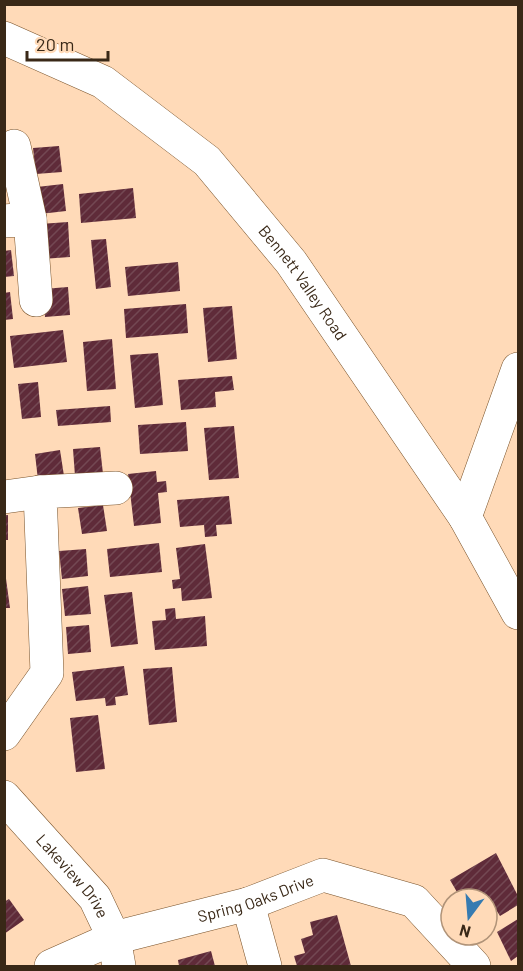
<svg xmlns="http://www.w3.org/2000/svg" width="523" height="971" font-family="Barlow,sans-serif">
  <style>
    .building { fill: url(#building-hatch) }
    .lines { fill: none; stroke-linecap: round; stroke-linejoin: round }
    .minor-casing { stroke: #7a532a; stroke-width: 34 }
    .minor { stroke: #fff; stroke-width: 33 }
    .labels { text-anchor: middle; stroke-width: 6; stroke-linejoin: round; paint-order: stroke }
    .street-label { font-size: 16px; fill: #392817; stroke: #ffdab8 }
  </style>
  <defs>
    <pattern id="building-hatch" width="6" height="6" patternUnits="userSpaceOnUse" patternTransform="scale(1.5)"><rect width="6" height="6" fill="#5f2b39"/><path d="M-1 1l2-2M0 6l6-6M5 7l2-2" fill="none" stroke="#734853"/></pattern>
  </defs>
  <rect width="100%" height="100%" fill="#ffdab8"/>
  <g class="building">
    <polygon points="59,146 62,172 36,174 33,148"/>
    <polygon points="63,184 66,211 40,214 37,187"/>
    <polygon points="133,188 136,218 81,223 79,194"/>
    <polygon points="68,222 70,257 42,259 40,224"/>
    <polygon points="106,239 111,287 96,289 91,240"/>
    <polygon points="11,250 14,276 4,277 4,251"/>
    <polygon points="178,262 180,291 128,296 125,267"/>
    <polygon points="68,287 70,315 45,317 43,289"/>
    <polygon points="10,292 13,319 4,320 4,293"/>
    <polygon points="186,304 188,333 126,338 124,309"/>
    <polygon points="232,306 237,359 208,362 203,308"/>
    <polygon points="63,330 67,362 14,368 10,336"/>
    <polygon points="112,339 116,389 87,391 83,342"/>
    <polygon points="158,353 163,405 135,408 130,355"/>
    <polygon points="232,376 234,390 215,392 216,407 181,410 178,380"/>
    <polygon points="38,382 41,417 22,419 18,384"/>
    <polygon points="110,406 111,422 58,426 56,410"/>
    <polygon points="186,422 188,451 140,454 138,425"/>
    <polygon points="234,426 239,478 209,480 204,428"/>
    <polygon points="100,447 103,474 75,476 73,449"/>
    <polygon points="60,450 64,476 38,480 35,454"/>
    <polygon points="156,471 157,482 166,481 167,492 158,493 161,523 134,526 128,474"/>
    <polygon points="229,496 232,524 216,525 217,536 205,537 204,525 180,527 177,500"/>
    <polygon points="103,505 107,531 82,534 78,508"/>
    <rect x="4" y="515" width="4" height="25"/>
    <polygon points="159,543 162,572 110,577 107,549"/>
    <polygon points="205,544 212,598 182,601 181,588 173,589 172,580 180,579 176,548"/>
    <polygon points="86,549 88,576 62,579 59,551"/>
    <polygon points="4,564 10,608 4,608"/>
    <polygon points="88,586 91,614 65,616 62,589"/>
    <polygon points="132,592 138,644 111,647 104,595"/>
    <polygon points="175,608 176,619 205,616 207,646 155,650 152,621 166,620 165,609"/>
    <polygon points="89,625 91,652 68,654 66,627"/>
    <polygon points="124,666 128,695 115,697 116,705 106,706 105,698 76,701 72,672"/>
    <polygon points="172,667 177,722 149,725 143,669"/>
    <polygon points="98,715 105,769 76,772 70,718"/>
    <polygon points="496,853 518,896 518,905 500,916 493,905 487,909 487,899 475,897 461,899 450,880"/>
    <polygon points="9,899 24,920 4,934 4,902"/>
    <polygon points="337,915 351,966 297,966 294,956 305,953 301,939 313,935 310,922"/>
    <polygon points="518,919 518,956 511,961 497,932"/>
    <polygon points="211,951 215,966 179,966 178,960"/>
  </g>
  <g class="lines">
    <defs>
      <g id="minor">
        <path id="s1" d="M4,38L103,82L207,161L291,262L465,517L518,613"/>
        <polyline points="14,146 30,219"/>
        <polyline points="4,221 30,219 36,300"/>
        <polyline points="4,497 40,492"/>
        <polyline points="465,517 518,369"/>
        <polyline points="4,734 47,673 40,492 116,488"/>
        <path id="s2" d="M4,797L95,898L114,938L119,966"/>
        <polyline points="248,904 265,966"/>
        <path id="s3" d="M51,966L114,938L248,904L323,875L414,901L474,966"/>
      </g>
    </defs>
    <use href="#minor" class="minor-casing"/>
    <use href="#minor" class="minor"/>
  </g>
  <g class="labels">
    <g class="street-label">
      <text dy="6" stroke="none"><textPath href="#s1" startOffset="394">Bennett Valley Road</textPath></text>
      <text dy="6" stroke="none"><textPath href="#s2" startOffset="105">Lakeview Drive</textPath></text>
      <text dy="6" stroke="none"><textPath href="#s3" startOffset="216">Spring Oaks Drive</textPath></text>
    </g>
  </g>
  <rect width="523" height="971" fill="none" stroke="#392817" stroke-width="12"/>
  <g transform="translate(469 917) rotate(196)"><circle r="28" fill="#ffdab8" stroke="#b09378" stroke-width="1.5"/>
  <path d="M0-4.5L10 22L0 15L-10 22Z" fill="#367bb1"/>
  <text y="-9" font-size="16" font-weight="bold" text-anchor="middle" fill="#392817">N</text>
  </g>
  <path d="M27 51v9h81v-9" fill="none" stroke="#392817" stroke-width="3"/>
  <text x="36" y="51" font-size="18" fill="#392817" stroke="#ffdab8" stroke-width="4.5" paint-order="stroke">20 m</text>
</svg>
